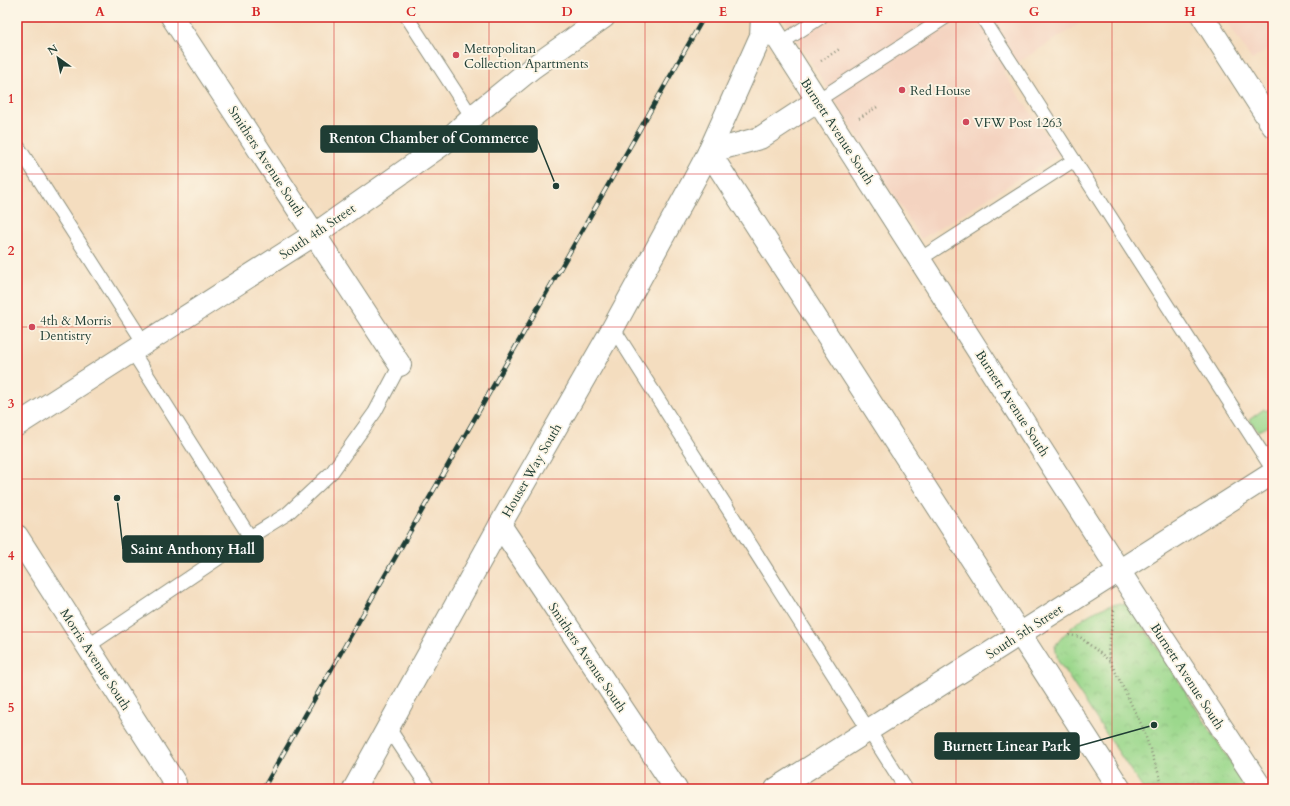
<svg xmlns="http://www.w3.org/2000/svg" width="1290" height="806" font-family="Cardo,serif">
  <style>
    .built { fill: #f4d3c0 }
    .park { fill: url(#park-crowns); stroke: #5e8a60 }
    .garden { fill: #9cd88d; stroke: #5e8a60 }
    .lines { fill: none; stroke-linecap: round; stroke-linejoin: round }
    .service-casing { stroke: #8a8d7a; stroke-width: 15 }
    .minor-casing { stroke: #8a8d7a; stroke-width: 24 }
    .tertiary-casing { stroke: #8a8d7a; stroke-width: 24 }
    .path { stroke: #8a8d7a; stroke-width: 2.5; stroke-dasharray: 1 3; stroke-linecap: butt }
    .service { stroke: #fff; stroke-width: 13 }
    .minor { stroke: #fff; stroke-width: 22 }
    .tertiary { stroke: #fff; stroke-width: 22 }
    .rail-casing { stroke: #1f3d34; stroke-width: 4.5 }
    .rail { stroke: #fcf5e5; stroke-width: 3; stroke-dasharray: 9; stroke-linecap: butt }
    .grid { fill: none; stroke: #d62828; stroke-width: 1; stroke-opacity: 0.55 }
    .poi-dot { fill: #d1495b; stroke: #fcf5e5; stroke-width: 1.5 }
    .labels { text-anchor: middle; stroke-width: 3.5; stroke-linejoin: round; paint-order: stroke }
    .poi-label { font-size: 13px; fill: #1f3d34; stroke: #fcf5e5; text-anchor: start }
    .street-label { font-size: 13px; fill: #1f3d34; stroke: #fcf5e5 }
    .leader { fill: none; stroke: #1f3d34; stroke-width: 1.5 }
    .callout-dot { fill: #1f3d34; stroke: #fcf5e5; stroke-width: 1.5 }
    .callout { fill: #1f3d34; stroke: #1f3d34; stroke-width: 1.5 }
    .callout-label { font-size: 14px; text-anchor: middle; font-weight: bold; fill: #fff }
    .neatline { fill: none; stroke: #d62828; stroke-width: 1.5 }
    .grid-label { font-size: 13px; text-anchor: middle; font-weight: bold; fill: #d62828 }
  </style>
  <defs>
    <pattern id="park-crowns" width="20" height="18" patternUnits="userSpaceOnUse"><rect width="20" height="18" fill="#9cd88d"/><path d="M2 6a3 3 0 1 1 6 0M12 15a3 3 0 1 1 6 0" fill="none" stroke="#86ba7a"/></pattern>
  </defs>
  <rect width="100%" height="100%" fill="#fcf5e5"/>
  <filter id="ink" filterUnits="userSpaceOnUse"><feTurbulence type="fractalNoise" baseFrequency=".025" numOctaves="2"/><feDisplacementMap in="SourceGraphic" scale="8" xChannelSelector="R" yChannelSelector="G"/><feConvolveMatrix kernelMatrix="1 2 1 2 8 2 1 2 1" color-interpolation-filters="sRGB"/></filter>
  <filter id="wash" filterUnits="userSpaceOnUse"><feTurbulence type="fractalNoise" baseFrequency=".012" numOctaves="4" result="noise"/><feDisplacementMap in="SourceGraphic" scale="16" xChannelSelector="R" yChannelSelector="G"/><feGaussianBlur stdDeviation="0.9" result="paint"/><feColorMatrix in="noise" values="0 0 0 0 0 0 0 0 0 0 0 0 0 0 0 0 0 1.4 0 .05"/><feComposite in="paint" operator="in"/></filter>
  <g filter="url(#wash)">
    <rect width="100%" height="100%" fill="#f4ddbf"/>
    <g class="built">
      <polygon points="783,17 1090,17 1003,72 1059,154 921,239"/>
      <polygon points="1224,17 1273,17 1273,46 1252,60"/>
    </g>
    <path class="park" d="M1120,603L1129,606L1133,610L1248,789H1143L1058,661L1055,646C1072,623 1092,609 1120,603Z"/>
    <polygon class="garden" points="1273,406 1273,424 1258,431 1249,420 1264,409 1266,411"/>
  </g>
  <g filter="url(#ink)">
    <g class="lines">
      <defs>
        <g id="service">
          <polyline points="407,17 472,117"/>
          <polyline points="982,17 1273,470"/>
          <polyline points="781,43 821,17"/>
          <polyline points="818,100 946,17"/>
          <polyline points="17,145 144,343"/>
          <polyline points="920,259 1074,160"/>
          <polyline points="613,328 906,789"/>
          <polyline points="250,537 287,514 332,472 375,412 400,365"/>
          <polyline points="88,646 250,537 132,351"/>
          <polyline points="388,727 429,789"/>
        </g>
        <g id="minor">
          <polyline points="172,17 400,365"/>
          <polyline points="764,17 1134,594 1262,789"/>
          <polyline points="709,152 1120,789"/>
          <polyline points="709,152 760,138 818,100"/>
          <polyline points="500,525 676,789"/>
          <polyline points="17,536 175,783"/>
          <polyline points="354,789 500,525 613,328 694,180 709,152 761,36 762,17"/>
          <polyline points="776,789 1273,473"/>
        </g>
        <g id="tertiary">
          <polyline points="1203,17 1273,126"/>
          <polyline points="17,425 315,234 443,144 472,117 532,68 604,17"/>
        </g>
      </defs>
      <use href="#service" class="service-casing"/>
      <use href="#minor" class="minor-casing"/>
      <use href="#tertiary" class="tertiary-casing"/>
      <g class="path">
        <polyline points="821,61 841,48"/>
        <polyline points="859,118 879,106"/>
        <polyline points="1114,610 1108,652 1111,663 1142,726 1164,789"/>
        <polyline points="1069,635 1080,637 1111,662"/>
      </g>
      <use href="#service" class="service"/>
      <use href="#minor" class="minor"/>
      <use href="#tertiary" class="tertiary"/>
      <defs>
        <polyline id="rail" points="263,789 704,17"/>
      </defs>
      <use href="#rail" class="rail-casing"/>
      <use href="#rail" class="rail"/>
    </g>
  </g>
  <path class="grid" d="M178,17V789M334,17V789M489,17V789M645,17V789M801,17V789M956,17V789M1112,17V789M17,174H1273M17,327H1273M17,479H1273M17,632H1273"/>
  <g class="poi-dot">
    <circle cx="456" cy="55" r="4"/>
    <circle cx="902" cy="90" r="4"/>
    <circle cx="966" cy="122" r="4"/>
    <circle cx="32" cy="327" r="4"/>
  </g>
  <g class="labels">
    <g class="poi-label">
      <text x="464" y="53">Metropolitan<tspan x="464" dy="15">Collection Apartments</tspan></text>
      <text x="910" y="95">Red House</text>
      <text x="974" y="127">VFW Post 1263</text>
      <text x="40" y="325">4th &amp; Morris<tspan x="40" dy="15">Dentistry</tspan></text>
    </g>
    <g class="street-label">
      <text transform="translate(838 131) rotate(57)" y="5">Burnett Avenue South</text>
      <text transform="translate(267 161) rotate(57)" y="5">Smithers Avenue South</text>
      <text transform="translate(317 231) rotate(-34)" y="5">South 4th Street</text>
      <text transform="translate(1013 403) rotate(57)" y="5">Burnett Avenue South</text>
      <text transform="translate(531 470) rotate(-60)" y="5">Houser Way South</text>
      <text transform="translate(1024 631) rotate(-33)" y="5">South 5th Street</text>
      <text transform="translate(588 657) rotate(56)" y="5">Smithers Avenue South</text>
      <text transform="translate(96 659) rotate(57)" y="5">Morris Avenue South</text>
      <text transform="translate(1188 676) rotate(57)" y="5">Burnett Avenue South</text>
    </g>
  </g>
  <path class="leader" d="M556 186L537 139M117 498L123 549M1154 725L1079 746"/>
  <g class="callout-dot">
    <circle cx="556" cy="186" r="4"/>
    <circle cx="117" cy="498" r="4"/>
    <circle cx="1154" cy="725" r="4"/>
  </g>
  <g class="callout">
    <rect x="321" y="126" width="216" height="26" rx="4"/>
    <rect x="123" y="536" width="140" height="26" rx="4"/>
    <rect x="935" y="733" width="144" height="26" rx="4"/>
  </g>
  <g class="callout-label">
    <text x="429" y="143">Renton Chamber of Commerce</text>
    <text x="193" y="554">Saint Anthony Hall</text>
    <text x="1007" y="751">Burnett Linear Park</text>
  </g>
  <rect width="1290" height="806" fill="none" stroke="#fcf5e5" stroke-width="44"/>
  <g transform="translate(58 58) rotate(327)" stroke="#fcf5e5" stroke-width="3" paint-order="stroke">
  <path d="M0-3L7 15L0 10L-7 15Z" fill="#1f3d34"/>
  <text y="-6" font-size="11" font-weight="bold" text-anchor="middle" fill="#1f3d34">N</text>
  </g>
  <rect x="22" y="22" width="1246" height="762" class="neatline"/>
  <g class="grid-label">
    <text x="100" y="16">A</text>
    <text x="256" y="16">B</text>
    <text x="411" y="16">C</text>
    <text x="567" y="16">D</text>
    <text x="723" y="16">E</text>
    <text x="879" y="16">F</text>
    <text x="1034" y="16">G</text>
    <text x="1190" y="16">H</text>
    <text x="11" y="103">1</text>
    <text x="11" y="255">2</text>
    <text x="11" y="408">3</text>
    <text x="11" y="560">4</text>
    <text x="11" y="712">5</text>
  </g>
</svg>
